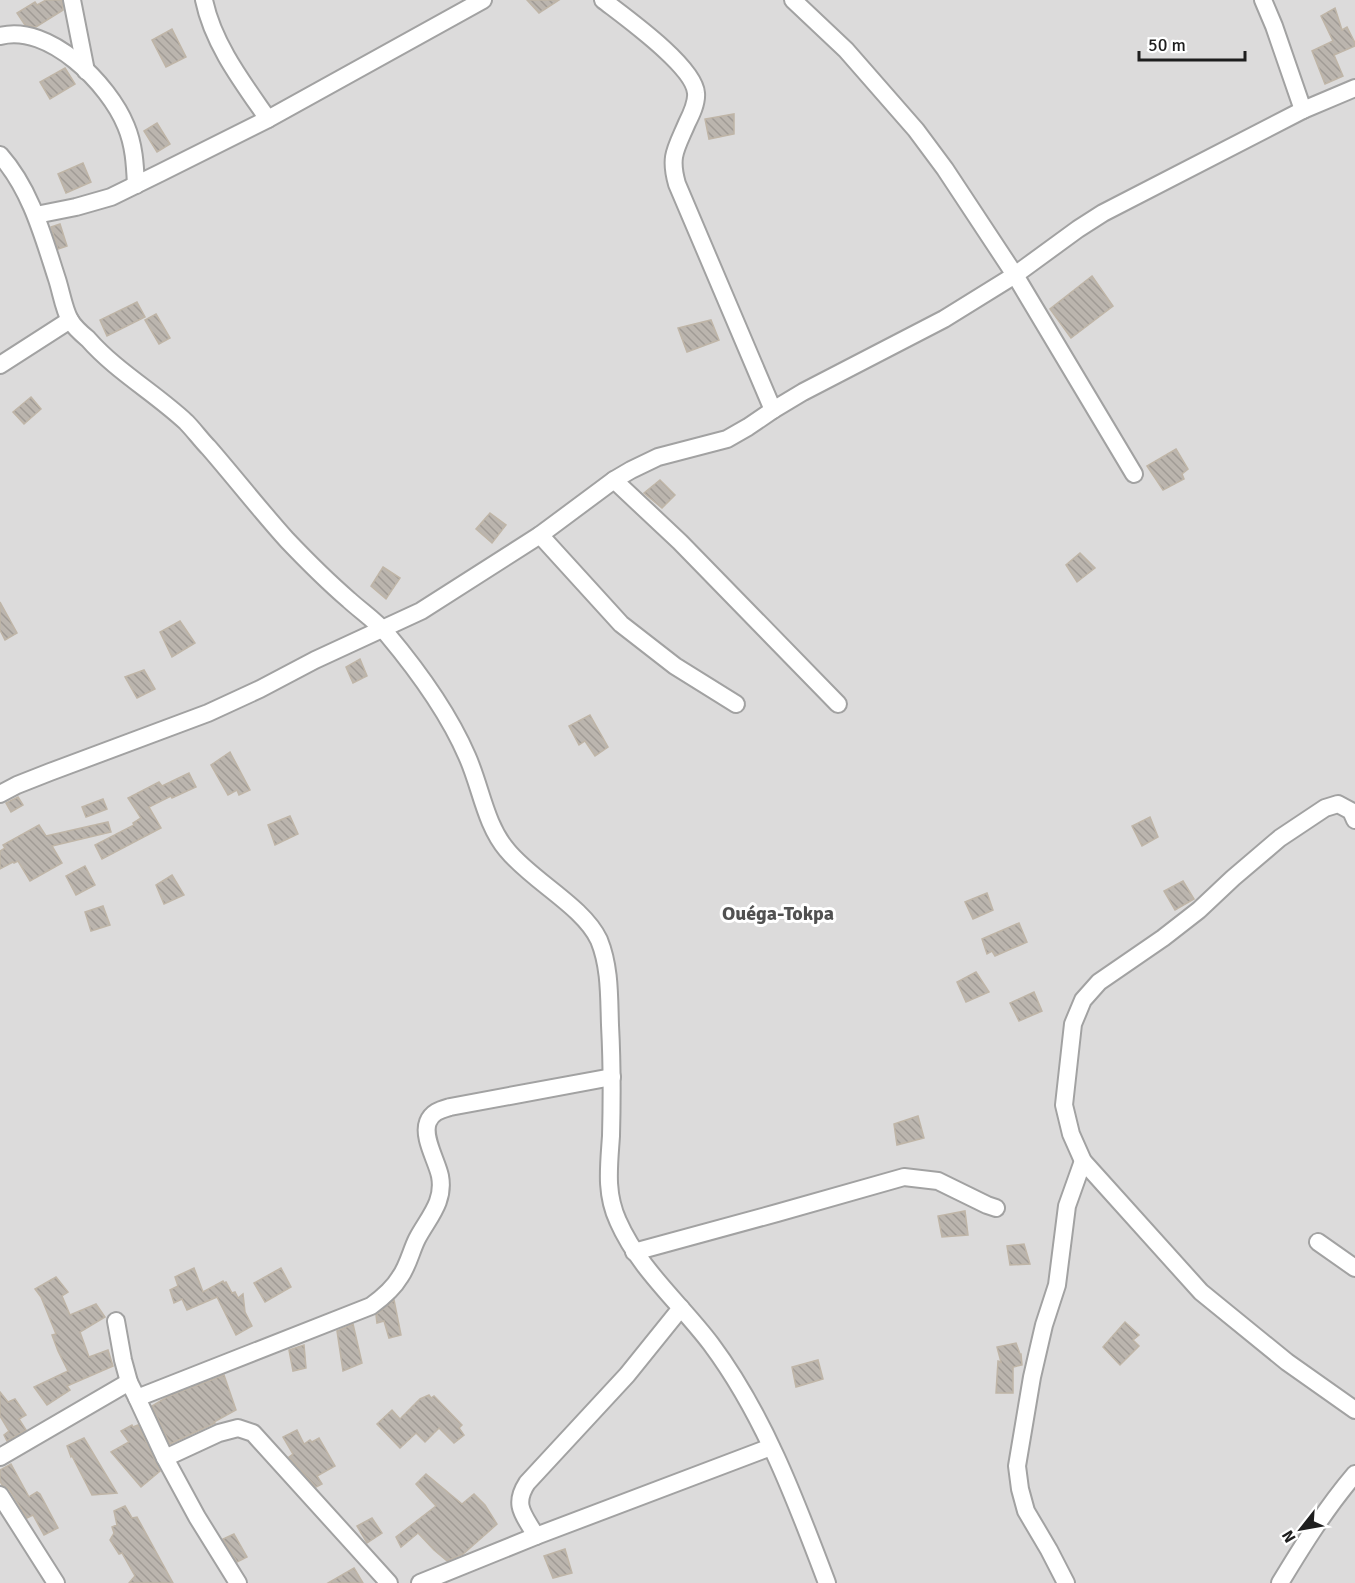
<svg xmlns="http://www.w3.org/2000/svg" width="1355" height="1583" font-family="Signika,sans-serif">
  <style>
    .residential { fill: #dcdbdb }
    .building { fill: url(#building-back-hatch); stroke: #bfb5a7; stroke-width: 1.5 }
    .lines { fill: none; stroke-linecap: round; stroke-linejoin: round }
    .street-casing { stroke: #a2a2a2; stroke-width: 20 }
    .street { stroke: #fff; stroke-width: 16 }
    .labels { text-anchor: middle; stroke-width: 6; stroke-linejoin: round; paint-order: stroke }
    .quarter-label { font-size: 20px; font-weight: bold; fill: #515151; stroke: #fff }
  </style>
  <defs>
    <pattern id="building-back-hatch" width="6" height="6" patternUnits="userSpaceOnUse" patternTransform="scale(1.5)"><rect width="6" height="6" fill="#bbb5ae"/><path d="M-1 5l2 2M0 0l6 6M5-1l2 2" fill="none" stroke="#a09b95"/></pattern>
  </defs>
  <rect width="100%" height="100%" fill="#eeece4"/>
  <rect class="residential" x="0" y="0" width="1355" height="1583"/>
  <g class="building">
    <polygon points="46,0 62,0 63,10 36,27 25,25 17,13 35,2 37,5"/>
    <polygon points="527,0 559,0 539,13"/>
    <polygon points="1335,8 1342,30 1347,27 1355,43 1355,46 1334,55 1343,76 1325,84 1312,51 1333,41 1321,16"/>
    <polygon points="172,29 186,57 166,67 152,40"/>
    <polygon points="65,68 75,84 50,99 40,82"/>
    <polygon points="734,114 734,134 709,139 705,119"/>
    <polygon points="157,123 170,144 157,152 144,131"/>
    <polygon points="83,163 91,182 66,193 58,174"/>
    <polygon points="60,224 67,246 58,249 51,227"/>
    <polygon points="1092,276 1113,306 1071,338 1050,309"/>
    <polygon points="137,302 145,317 107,336 100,320"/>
    <polygon points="156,314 170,338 159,344 145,320"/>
    <polygon points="711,320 719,340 687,352 678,328"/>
    <polygon points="31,397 41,409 24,424 13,412"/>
    <polygon points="1176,449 1188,469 1182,474 1184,479 1163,490 1147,466"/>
    <polygon points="660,480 675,495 662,508 644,493"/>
    <polygon points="490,513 506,525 492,543 476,529"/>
    <polygon points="1080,553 1095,568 1077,582 1066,565"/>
    <polygon points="383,567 400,578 386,599 371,586"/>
    <polygon points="0,602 17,633 5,640 0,630"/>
    <polygon points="180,621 195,643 172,657 160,632"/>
    <polygon points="360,659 367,676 353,683 346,667"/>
    <polygon points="144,670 155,689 137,698 125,677"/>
    <polygon points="590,715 608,747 595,756 585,741 579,745 569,726"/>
    <polygon points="230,752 250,790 239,795 237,790 228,795 211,765"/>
    <polygon points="189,773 196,787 172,798 171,796 149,807 161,828 102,859 95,845 134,825 133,823 141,818 128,798 159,782 162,786"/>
    <polygon points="18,797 23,805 11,812 6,803"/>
    <polygon points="103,799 107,809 86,817 82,807"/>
    <polygon points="290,816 298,834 275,845 268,825"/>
    <polygon points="1150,817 1158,837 1142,846 1132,826"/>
    <polygon points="108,822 111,832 52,846 62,863 30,881 18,861 14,863 13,862 0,869 0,851 5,848 3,845 39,825 46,836"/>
    <polygon points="85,866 95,885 76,895 66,876"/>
    <polygon points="172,875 184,895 164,904 156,885"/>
    <polygon points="1183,881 1194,899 1175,910 1164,891"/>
    <polygon points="987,893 993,910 973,919 965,902"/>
    <polygon points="103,906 110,925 91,931 85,912"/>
    <polygon points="1019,923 1027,942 995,956 992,951 987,954 982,939"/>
    <polygon points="976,972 989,992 966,1002 957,982"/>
    <polygon points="1034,992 1042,1011 1019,1021 1010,1003"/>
    <polygon points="918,1116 924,1138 897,1145 894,1124"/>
    <polygon points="965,1211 968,1235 942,1237 938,1216"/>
    <polygon points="1024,1244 1030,1264 1010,1265 1007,1246"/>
    <polygon points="194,1268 203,1292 223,1281 224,1283 226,1282 232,1293 235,1292 238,1298 243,1294 245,1312 252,1326 236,1335 217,1297 187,1310 182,1299 174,1303 170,1290 178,1286 175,1277"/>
    <polygon points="281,1268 291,1287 265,1302 254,1283"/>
    <polygon points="56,1277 68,1292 62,1296 70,1315 96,1304 105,1317 80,1332 89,1357 108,1350 113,1366 67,1386 70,1390 47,1405 34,1387 68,1371 58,1351 52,1335 56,1334 41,1297 35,1289"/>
    <polygon points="394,1300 401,1335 389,1338 384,1321 377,1323 376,1315"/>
    <polygon points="1125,1322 1139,1335 1133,1340 1139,1346 1120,1365 1103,1347"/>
    <polygon points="353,1324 362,1363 343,1371 337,1331"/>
    <polygon points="1016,1343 1020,1354 1021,1354 1022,1365 1013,1367 1013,1393 996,1393 998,1361 1001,1362 997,1347"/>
    <polygon points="304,1345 306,1368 293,1371 289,1350"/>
    <polygon points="818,1360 823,1379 796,1387 792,1367"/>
    <polygon points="224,1375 236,1410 214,1422 215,1423 213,1424 170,1444 152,1406 167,1397"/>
    <polygon points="0,1392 8,1402 15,1399 26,1415 19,1419 26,1430 7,1441 4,1435 9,1431 0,1416"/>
    <polygon points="429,1395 431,1398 434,1396 462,1425 459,1428 464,1435 454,1443 439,1428 425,1442 416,1433 400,1448 377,1424 392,1410 400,1419 420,1399"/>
    <polygon points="132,1425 133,1427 138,1425 160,1471 141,1487 111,1452 129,1442 121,1431"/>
    <polygon points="297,1430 304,1444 310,1440 312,1442 319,1438 335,1466 317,1476 322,1484 316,1487 289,1457 293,1454 283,1437"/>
    <polygon points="84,1438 117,1493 92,1495 72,1456 71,1457 67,1446"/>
    <polygon points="11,1464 29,1497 37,1492 40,1494 58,1528 44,1535 33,1515 27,1518 9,1489 2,1485 0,1481 0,1470"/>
    <polygon points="426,1474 462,1504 474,1494 485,1505 497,1524 463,1554 447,1561 434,1550 418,1533 401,1547 396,1537 436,1506 416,1484"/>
    <polygon points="125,1506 132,1518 137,1517 173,1583 129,1583 135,1576 122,1553 119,1554 110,1540 114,1533 112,1527 117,1525 114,1511"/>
    <polygon points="372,1518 382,1533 367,1543 357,1526"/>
    <polygon points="234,1534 247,1557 237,1562 223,1539"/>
    <polygon points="565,1549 572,1573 553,1578 544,1556"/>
    <polygon points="354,1568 363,1583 328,1583"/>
  </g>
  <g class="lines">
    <defs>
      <g id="street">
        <polyline points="72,0 86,71"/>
        <path d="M204,0C213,44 243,83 268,119"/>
        <path d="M603,0C625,17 694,66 696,93C697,103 691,115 687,123C676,149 669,156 677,184L773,410"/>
        <polyline points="793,0 846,50 916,130 945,169 1015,275 1134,474"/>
        <polyline points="1263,0 1274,26 1303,110"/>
        <path d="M0,36C49,23 109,84 126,126C134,145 135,164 136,185"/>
        <path d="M0,155C31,190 43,236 57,279C61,291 64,310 70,320C74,327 82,334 88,339C116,371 155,393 186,422C194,430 201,440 209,448C235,478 260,510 287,540C307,561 327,581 349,600C361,611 376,621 387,634C418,671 448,712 467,756C481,787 485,824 507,850C532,881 583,906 599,940C610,967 609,996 610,1025C612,1062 612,1099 611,1136C609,1166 605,1193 618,1221C639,1269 680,1303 711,1344C764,1415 796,1501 827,1583"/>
        <polyline points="36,215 76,207 111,197 160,173 268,119 483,0"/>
        <polyline points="0,365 70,320"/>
        <polyline points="614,480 680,542 838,704"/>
        <polyline points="540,535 621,624 675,666 736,704"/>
        <polyline points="0,794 17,785 50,772 208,713 260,689 315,660 421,611 540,535 614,480 631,470 658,457 727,439 748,427 773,410 803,392 944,319 1015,275 1078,229 1103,213 1303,110 1355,88"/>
        <polyline points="1355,820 1351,811 1338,804 1325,808 1280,838 1233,878 1199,910 1163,938 1099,982 1083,1000 1073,1024 1064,1105 1071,1134 1083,1161 1201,1292 1287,1362 1355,1410"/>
        <polyline points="1318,1242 1355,1268"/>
        <polyline points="634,1252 777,1213 904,1177 938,1181 987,1205 996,1208"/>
        <polyline points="116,1321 123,1360 129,1382 137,1398 165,1458 197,1517 238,1583"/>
        <path d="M137,1398L371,1306C382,1298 393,1289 400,1277C408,1266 411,1251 417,1239C428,1218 445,1202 440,1176C437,1161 422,1137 428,1122C432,1112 440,1110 450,1107L612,1077"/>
        <polyline points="0,1457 129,1382"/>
        <polyline points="165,1458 219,1433 238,1428 253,1433 389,1583"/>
        <polyline points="0,1495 56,1583"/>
        <path d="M536,1536C525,1516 512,1506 527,1483L627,1375L681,1308"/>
        <polyline points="420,1583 536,1536 771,1447"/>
        <polyline points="1066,1583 1049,1550 1026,1511 1020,1489 1017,1466 1032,1377 1044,1325 1057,1285 1067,1206 1083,1161"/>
        <path d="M1280,1583C1303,1545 1326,1508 1355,1474"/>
      </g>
    </defs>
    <use href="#street" class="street-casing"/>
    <use href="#street" class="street"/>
  </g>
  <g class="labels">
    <g class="quarter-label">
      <text x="778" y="920">Ouéga-Tokpa</text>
    </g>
  </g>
  <g transform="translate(1301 1529) rotate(239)" stroke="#ffffff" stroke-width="4.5" paint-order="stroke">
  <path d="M0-4.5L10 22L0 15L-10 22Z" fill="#1e1e1e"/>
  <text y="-9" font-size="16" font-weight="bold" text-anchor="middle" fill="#1e1e1e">N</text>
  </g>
  <path d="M1139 51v9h106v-9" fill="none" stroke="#1e1e1e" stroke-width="3"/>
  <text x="1148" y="51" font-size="18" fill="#1e1e1e" stroke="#ffffff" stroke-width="4.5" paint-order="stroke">50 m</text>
</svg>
